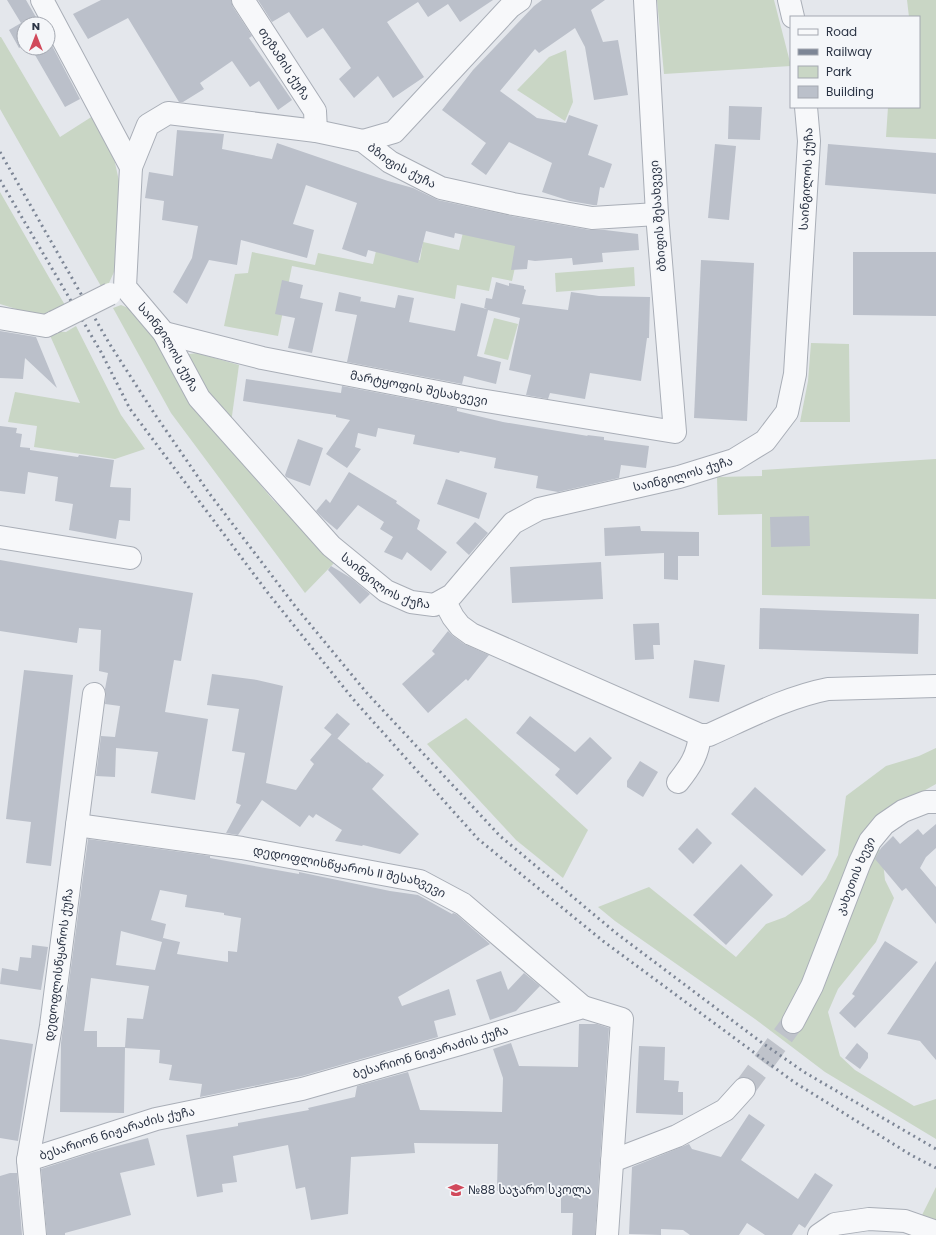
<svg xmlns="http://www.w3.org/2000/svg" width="936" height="1235" font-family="Poppins,'Noto Sans Georgian',sans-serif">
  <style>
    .green { fill: #c9d6c5 }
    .building { fill: #bbc0ca; fill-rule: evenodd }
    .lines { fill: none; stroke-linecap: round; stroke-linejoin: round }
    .minor-tunnel { stroke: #bfc3cb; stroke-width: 22; stroke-dasharray: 22 11; stroke-linecap: butt }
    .minor-casing { stroke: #a9aeb7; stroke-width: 24 }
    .minor { stroke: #f7f8fa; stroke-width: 22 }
    .rail { stroke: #7d8696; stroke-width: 3; stroke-dasharray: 2 4; stroke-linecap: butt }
    .minor-bridge-casing { stroke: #a9aeb7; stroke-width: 24; stroke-linecap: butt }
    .minor-bridge { stroke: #f7f8fa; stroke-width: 22 }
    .labels { text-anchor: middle; stroke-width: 3.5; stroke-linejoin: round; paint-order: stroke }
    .street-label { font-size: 12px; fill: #2b3445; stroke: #f4f6f9 }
    .poi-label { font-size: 12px; fill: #2b3445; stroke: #f4f6f9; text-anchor: start }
  </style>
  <rect width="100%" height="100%" fill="#e4e7ec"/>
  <g class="green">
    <polygon points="657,0 774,0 791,66 664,74"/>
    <polygon points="907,0 936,0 936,139 886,137 888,107 919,107 919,17 909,17"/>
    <polygon points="0,37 1,37 60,137 96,114 114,158 120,186 118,263 109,283 102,288 0,109"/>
    <polygon points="566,50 573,102 565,121 517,90 549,57"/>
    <polygon points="0,192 62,300 65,305 39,316 0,304"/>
    <polygon points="464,228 521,240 512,281 492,277 489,291 457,285 455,299 292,266 278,336 224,326 235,274 248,273 252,252 315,265 318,253 373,264 376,251 420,260 423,242 459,250"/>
    <polygon points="634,267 635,286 556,292 555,273"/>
    <polygon points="121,305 138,312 145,322 164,356 196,407 273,500 337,560 305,593 171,413 113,308"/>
    <polygon points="494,318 518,324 508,360 484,354"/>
    <polygon points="76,326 121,415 145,449 115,459 34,447 37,426 8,422 15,392 80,403 48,331 66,332"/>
    <polygon points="811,343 849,344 850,422 800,422 808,381"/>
    <polygon points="197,353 239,365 231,423 202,388 188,358 189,354"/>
    <polygon points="936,459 936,599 762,595 762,514 718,515 717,477 762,476 762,470"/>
    <polygon points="466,718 588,830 563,878 516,840 427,744"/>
    <polygon points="936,748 936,784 911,798 865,829 882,853 885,880 894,898 876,942 838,989 828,1012 840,1056 855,1070 914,1106 936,1099 936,1139 825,1072 755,1019 615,921 598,907 649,887 736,957 766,924 785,917 810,900 826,879 838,855 846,796 886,766 919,756"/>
    <polygon points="936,1187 936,1224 920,1219"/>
  </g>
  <g class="building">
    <polygon points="7,0 26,0 40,24 24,24 24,45 19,48 9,30 21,23"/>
    <polygon points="101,0 231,0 233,7 252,36 249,38 292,100 278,110 259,81 250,87 232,61 200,83 204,89 183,102 179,102 128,18 88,39 73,14"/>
    <polygon points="258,0 493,0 460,22 448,4 428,17 418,2 387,22 424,77 393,98 378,76 354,98 339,79 351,68 323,28 307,38 289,12 272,22"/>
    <polygon points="542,0 605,0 591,10 603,42 618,40 628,95 594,100 585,47 575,28 539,53 535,49 500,91 537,118 566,123 569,115 598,125 588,155 612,164 604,188 600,187 597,205 593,205 570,201 542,192 552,163 509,142 486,175 471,164 486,143 442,110 473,70 534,6"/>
    <polygon points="48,38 80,99 65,107 31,48 48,48"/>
    <polygon points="729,106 762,107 760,140 728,139"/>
    <polygon points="177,130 224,134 222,149 272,159 277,143 388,181 413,188 438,200 511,216 590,230 605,230 638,234 639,250 602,253 603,262 573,265 572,258 535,261 528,260 527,269 511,270 515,246 455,233 454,238 426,231 418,263 368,250 366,257 342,249 357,203 306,185 293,224 314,230 307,258 241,240 237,265 209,260 187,304 173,292 192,258 198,226 162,220 164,201 145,198 149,172 173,176"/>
    <polygon points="715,144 736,146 729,220 708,218"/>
    <polygon points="828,144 936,153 936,194 825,185"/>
    <polygon points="853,252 936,252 936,316 853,315"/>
    <polygon points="701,260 754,263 747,421 694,418"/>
    <polygon points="282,280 303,285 300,298 323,303 312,353 288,348 295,318 275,314"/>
    <polygon points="496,282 509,286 509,283 524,286 524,289 526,290 522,304 568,310 571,292 599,296 650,297 649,338 647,338 641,381 590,373 585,399 550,393 548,399 526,395 531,375 509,370 520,318 488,310 477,356 501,362 496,384 464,376 462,384 347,362 357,315 335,311 339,292 361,297 360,303 360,301 395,308 398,295 414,298 409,322 455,331 461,303 487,309 484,309 486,298 492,299"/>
    <polygon points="0,331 36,337 57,388 25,358 23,379 0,378"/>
    <polygon points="246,379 341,393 342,386 457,408 457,411 503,422 588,436 587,435 604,437 604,440 649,446 646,468 621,465 619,478 558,492 536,488 538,476 494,468 496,458 460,451 459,453 413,444 415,435 378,428 376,437 358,433 355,447 361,449 347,468 326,454 350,420 336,417 336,415 243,401"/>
    <polygon points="0,426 17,428 16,433 22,434 20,447 30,448 30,450 78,457 79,455 114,460 110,487 131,488 130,521 119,520 116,539 69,530 73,504 55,501 58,477 28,472 25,494 0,491"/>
    <polygon points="298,439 323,448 310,486 286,477 285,475"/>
    <polygon points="349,472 397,501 396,503 420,520 417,529 447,552 431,571 407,552 402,560 384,552 393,537 380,529 384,522 358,505 337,530 325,520 316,511 326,499 330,503"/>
    <polygon points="446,479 487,493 479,519 437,504"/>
    <polygon points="809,516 810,546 771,547 770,517"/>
    <polygon points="475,522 488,533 469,555 456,543"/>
    <polygon points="640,526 641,531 699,532 699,556 678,556 678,580 664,579 664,553 605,556 604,528"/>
    <polygon points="0,560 193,593 181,661 174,660 165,712 208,719 195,800 151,793 158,752 116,748 115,777 96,776 101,736 115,737 120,706 105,704 106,695 105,689 108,673 99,671 101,630 79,628 77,643 0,631"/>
    <polygon points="601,562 603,599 512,603 510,567"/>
    <polygon points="331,566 351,578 370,594 360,604 328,570"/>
    <polygon points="760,608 919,614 918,654 759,649"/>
    <polygon points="659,623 660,645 653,645 654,659 635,660 633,624"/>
    <polygon points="448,631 453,636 464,644 489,655 468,681 466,679 428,713 402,684 435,654 432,651"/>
    <polygon points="694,660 725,665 719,702 689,698"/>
    <polygon points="24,670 73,675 51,866 26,863 31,822 6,819"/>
    <polygon points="212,674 257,680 283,686 266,783 296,790 314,764 310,760 332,734 367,763 368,762 384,775 372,789 419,834 400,854 363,845 362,846 335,841 342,830 316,814 313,818 309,815 300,827 262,800 238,835 226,833 241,805 236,803 245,753 232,751 239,709 207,705"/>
    <polygon points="337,713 350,724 337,739 324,728"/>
    <polygon points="530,716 575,752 590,737 612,758 577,795 555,775 560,769 516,733"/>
    <polygon points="640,761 658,772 643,797 627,787 627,781"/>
    <polygon points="755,787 826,850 802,876 731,814"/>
    <polygon points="936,824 936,848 926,857 920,868 936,887 936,924 906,888 902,891 875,859 881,848 893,836 900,844 918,829 923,835"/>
    <polygon points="697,828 712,843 693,864 678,849"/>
    <path d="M88,839L210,856V858L299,874V872L390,891L418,895L452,914L453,913L456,914L490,944L398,997L402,1006L449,989L456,1015L434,1021L438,1037L302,1076L200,1097L202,1084L169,1080L172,1065L159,1063L160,1050L125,1048L124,1113L60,1112L61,1043ZM160,890L187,895L185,907L224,913V915L241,918L237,952L228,951V962L177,954L180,942L163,938L155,970L116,965L121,931L162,942L166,924L151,920ZM91,978L149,986L143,1019L127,1018L125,1047H97V1031H84Z"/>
    <polygon points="741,864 773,895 726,945 693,915"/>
    <polygon points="885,941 918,962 855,1028 839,1013 855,996 852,994"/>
    <polygon points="32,945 48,947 41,990 0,984 2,968 18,971 20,957 31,958"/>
    <polygon points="936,961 936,1060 920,1041 887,1034"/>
    <polygon points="501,971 508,990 524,973 540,986 516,1011 490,1020 476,980"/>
    <polygon points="579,1024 597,1024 609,1028 595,1235 572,1235 573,1213 561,1213 561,1193 497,1191 498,1144 414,1143 415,1153 351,1157 348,1214 311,1220 305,1187 296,1189 288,1145 233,1156 237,1182 222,1184 223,1192 197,1197 186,1135 238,1126 238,1123 309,1110 308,1108 355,1097 357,1086 408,1072 420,1110 502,1112 503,1078 493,1049 511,1043 519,1066 578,1067"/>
    <polygon points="0,1039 33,1044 18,1141 0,1138"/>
    <polygon points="857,1043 868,1053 868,1058 860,1069 845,1058"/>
    <polygon points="639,1046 665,1047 664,1080 679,1081 678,1092 683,1092 683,1115 636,1113"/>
    <polygon points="749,1114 765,1125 741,1160 798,1199 815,1173 833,1185 805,1228 799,1224 792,1235 765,1235 747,1223 739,1235 690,1235 683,1230 661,1229 661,1235 629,1234 632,1167 689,1144 692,1149 721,1157"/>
    <polygon points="148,1138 155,1165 120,1173 131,1215 65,1233 65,1235 47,1235 41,1169 94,1152"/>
    <polygon points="10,1173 17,1173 22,1235 0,1235 0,1176"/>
  </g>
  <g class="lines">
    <polyline class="minor-tunnel" points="744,1089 793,1022"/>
    <defs>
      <g id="minor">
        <path id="s1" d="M42,0L131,167L125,287L164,333L199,398L331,546L386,591L411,602L434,605L452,595L513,523L539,509L679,477L734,460L765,441L787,412L795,374L809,141L806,107"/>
        <path id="s2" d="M243,0L315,111L316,131"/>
        <polyline points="789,0 793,17"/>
        <polyline points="363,141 394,132 510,7 520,0"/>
        <path id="s3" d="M131,167L148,125L168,113L316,131L363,141L390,162L441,188L513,204L592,218L657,214"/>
        <polyline points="0,318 46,326 54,322"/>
        <path id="s4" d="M164,333L262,358L474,399L675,432L657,214L645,0"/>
        <polyline points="0,537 130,558"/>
        <path d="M444,600L453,617L460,626L471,634L700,735H709C747,718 787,697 828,689L936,686"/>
        <path d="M678,782C690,767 698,755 700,735"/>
        <path id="s5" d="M77,825L242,848L420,881L463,904L583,1007"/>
        <path id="s6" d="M793,1022L812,986L860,862L870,841L884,824L903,811L926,802H936"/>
        <path id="s7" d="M28,1160L156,1119L302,1089L460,1044L583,1007L622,1019L607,1235"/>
        <polyline points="612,1161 677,1136 725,1110 744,1089"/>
        <path id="s8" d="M35,1235L28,1160L51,1026L94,694"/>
        <polyline points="819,1235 835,1224 869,1219 905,1221 936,1232"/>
      </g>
    </defs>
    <use href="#minor" class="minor-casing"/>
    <use href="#minor" class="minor"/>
    <g class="rail">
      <polyline points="0,152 109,343 154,413 209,493 295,606 366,692 500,836 616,933 761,1042 804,1072 936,1149"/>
      <polyline points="0,180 101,352 130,409 268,593 353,699 478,839 603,941 794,1082 911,1155 936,1168"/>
    </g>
    <defs>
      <polyline id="minor-bridge" points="54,322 110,294"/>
    </defs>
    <use href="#minor-bridge" class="minor-bridge-casing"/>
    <use href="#minor-bridge" class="minor-bridge"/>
  </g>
  <defs>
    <symbol id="school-bare" viewBox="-9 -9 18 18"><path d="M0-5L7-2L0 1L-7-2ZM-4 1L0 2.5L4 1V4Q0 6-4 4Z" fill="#d1495b" stroke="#f4f6f9" stroke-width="2.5" paint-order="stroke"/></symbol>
  </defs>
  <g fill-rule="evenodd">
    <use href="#school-bare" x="445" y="1179" width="22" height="22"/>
  </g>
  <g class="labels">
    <g class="street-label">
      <text dy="4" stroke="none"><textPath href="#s2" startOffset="76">თეზამის ქუჩა</textPath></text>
      <text dy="4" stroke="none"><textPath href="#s3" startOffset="312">ბზიფის ქუჩა</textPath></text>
      <text dy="4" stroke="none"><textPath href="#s1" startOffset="1416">საინგილოს ქუჩა</textPath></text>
      <text transform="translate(658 216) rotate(-94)" y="4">ბზიფის შესახვევი</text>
      <text dy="4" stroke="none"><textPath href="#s1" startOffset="384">საინგილოს ქუჩა</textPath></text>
      <text dy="4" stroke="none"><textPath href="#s4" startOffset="261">მარტყოფის შესახვევი</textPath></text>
      <text dy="4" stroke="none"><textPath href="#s1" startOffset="1056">საინგილოს ქუჩა</textPath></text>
      <text dy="4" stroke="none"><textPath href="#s1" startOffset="708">საინგილოს ქუჩა</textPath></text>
      <text dy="4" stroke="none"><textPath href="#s5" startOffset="277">დედოფლისწყაროს II შესახვევი</textPath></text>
      <text dy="4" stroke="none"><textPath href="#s6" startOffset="159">კახეთის ხევი</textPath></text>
      <text dy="4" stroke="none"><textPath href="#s8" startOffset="273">დედოფლისწყაროს ქუჩა</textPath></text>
      <text dy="4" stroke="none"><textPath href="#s7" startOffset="417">ბესარიონ ნიჟარაძის ქუჩა</textPath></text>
      <text dy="4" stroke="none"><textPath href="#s7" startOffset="93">ბესარიონ ნიჟარაძის ქუჩა</textPath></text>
    </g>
    <g class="poi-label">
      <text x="468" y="1194">№88 საჯარო სკოლა</text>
    </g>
  </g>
  <rect x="790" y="16" width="130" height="92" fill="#f4f6f9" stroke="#a4a8b1"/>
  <rect x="798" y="29" width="20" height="6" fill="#f7f8fa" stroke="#a4a8b1"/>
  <text x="826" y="36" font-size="12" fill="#2b3445">Road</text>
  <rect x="798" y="49" width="20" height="6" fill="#7d8696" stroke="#a4a8b1"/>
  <text x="826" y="56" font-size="12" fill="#2b3445">Railway</text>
  <rect x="798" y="66" width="20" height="12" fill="#c9d6c5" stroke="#a4a8b1"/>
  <text x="826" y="76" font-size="12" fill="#2b3445">Park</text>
  <rect x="798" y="86" width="20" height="12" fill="#bbc0ca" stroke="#a4a8b1"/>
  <text x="826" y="96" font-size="12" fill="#2b3445">Building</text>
  <g transform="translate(36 36)"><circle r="19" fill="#f4f6f9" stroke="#a4a8b1"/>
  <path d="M0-3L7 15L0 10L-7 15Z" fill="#d1495b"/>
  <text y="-6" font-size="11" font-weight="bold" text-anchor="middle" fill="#2b3445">N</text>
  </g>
</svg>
